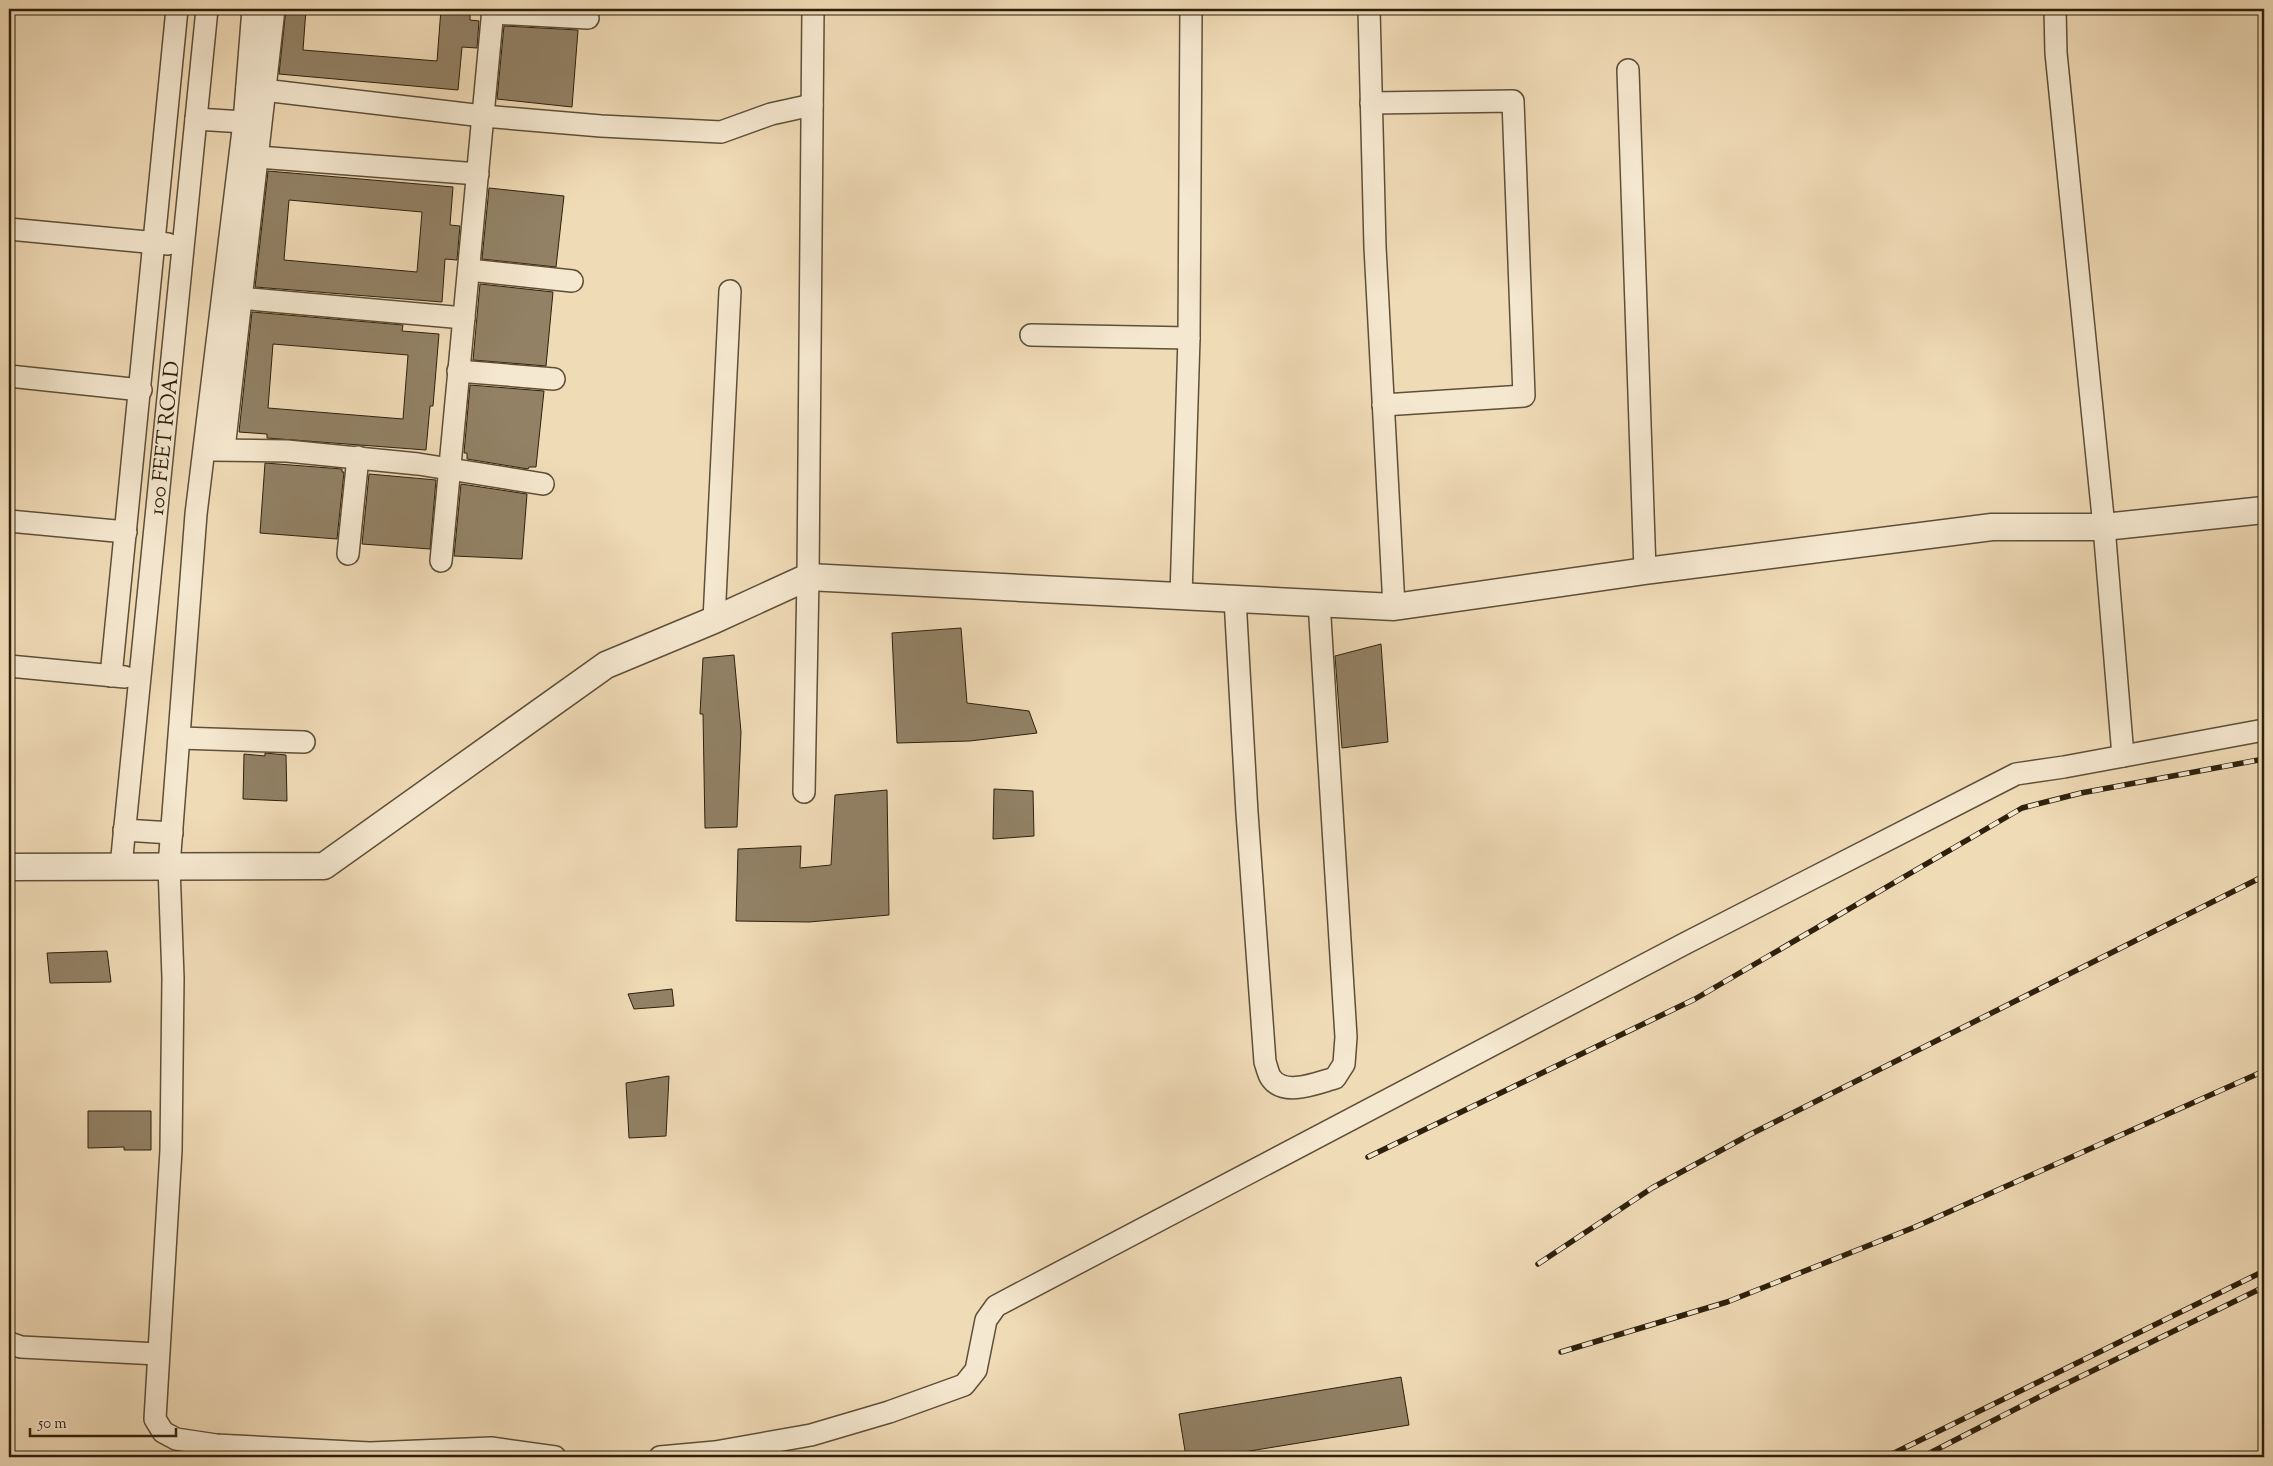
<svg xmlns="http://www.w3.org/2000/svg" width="2273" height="1466" font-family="'Sorts Mill Goudy',serif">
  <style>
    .building { fill: #928165; stroke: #2d200d; fill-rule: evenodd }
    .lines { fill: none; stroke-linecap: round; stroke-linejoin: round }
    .minor-casing { stroke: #5e4f38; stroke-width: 24 }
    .tertiary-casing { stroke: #5e4f38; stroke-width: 29 }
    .minor { stroke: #f5e8d0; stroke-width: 21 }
    .tertiary { stroke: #f5e8d0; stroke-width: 26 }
    .rail-casing { stroke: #2d200d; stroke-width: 5.5 }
    .rail { stroke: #f5e8d0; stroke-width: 4; stroke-dasharray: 11; stroke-linecap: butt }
    .labels { text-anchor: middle; stroke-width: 4; stroke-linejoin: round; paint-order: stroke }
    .street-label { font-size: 21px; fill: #2d200d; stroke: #f5e8d0 }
  </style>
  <rect width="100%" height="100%" fill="#f0dbb7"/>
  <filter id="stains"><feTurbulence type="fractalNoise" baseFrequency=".004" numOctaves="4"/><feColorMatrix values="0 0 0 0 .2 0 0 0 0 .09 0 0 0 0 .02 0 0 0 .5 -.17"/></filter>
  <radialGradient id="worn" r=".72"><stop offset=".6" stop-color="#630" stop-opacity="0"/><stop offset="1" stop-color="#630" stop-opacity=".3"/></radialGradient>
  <g class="building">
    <polygon points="286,9 306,9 303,50 437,61 441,9 470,9 470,20 479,21 477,48 462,47 458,90 279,74"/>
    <polygon points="504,26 578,30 572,107 497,99"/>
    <path d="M268,171L453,187L450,225L460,226L457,260L445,259L442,302L255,287ZM289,200L422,212L417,272L284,260Z"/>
    <polygon points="489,188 564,196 556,267 482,259"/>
    <polygon points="480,284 553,292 546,366 473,360"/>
    <path d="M252,312L403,325L402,331L439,334L433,406H430L426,450L267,438V434L239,432ZM273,344L408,355L403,419L268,408Z"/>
    <polygon points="470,385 544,391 536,467 529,467 528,469 467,459 467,453 464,453"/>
    <polygon points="265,463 342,469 342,472 344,472 337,539 260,533"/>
    <polygon points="369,474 436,480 430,549 362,544"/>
    <polygon points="461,484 527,494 522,559 454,556"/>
    <polygon points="961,628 967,703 1029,711 1037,733 970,741 897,743 892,633"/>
    <polygon points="1381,644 1388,742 1342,748 1335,656"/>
    <polygon points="734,655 741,732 737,827 705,828 703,714 700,714 703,658"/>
    <polygon points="265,753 286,755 287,801 243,799 244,754 265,756"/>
    <polygon points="994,789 1033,791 1034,836 993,839"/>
    <polygon points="887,790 889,915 809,922 736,921 738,849 801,846 800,868 831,865 835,795"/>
    <polygon points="107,951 111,982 50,983 47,953"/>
    <polygon points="672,989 674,1006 634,1009 628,994"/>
    <polygon points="669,1076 666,1136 629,1138 626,1083"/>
    <polygon points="88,1111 151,1111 151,1150 124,1150 124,1147 88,1148"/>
    <polygon points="1401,1377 1409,1425 1213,1457 1186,1457 1179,1414"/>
  </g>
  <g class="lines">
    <defs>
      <g id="minor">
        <polyline points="253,9 244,122 196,514 169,866 173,978 171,1150 155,1419 163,1432 176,1439 216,1445 370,1453 491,1448 555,1457"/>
        <polyline points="1369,9 1375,247 1394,607"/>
        <polyline points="2055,9 2056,53 2104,527 2123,756"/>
        <polyline points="493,13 588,18"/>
        <polyline points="1628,70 1645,571"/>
        <polyline points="247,88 483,116 601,126 721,132 771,114 812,105"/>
        <polyline points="1371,103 1513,101 1524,396 1383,405"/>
        <polyline points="196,119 244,122"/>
        <polyline points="244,160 258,157 478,174"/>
        <polyline points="9,229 168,244"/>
        <polyline points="469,270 572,281"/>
        <polyline points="227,297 464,318"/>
        <polyline points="1031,335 1189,338"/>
        <polyline points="458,371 554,379"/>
        <polyline points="9,376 141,390"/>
        <polyline points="224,449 274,9"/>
        <polyline points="211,450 287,451 418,464 543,484"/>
        <polyline points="9,521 126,532"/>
        <polyline points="348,554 358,457"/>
        <polyline points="441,561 493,9"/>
        <polyline points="1181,596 1189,338 1191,9"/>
        <path d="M1235,599L1247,813L1265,1062C1267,1067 1268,1074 1271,1078C1284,1097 1317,1083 1335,1078L1344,1064L1346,1037L1319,602"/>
        <polyline points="714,620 730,291"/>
        <polyline points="9,666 125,677"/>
        <polyline points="111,676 177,9"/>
        <polyline points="180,738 304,742"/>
        <polyline points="804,792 808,577 813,9"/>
        <polyline points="124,830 172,833"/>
        <polyline points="121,866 207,9"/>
        <polyline points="9,1343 21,1347 158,1354"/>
        <polyline points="660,1457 715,1452 811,1435 889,1412 964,1385 976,1370 986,1320 996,1306 1686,943 2016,774 2064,767 2264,730"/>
      </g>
      <polyline id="tertiary" points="9,867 324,866 606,665 714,620 808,577 1394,607 1645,571 1992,527 2104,527 2264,510"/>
    </defs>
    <use href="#minor" class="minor-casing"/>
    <use href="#tertiary" class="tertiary-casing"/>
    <use href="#minor" class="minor"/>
    <use href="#tertiary" class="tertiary"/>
    <defs>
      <g id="rail">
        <polyline points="1368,1157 1695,999 2022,808 2081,793 2264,759"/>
        <polyline points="1538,1264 1652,1188 1749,1135 2264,876"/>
        <polyline points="1561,1352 1727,1302 1915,1227 2264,1071"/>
        <polyline points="1886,1457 2264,1271"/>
        <polyline points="1922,1457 2047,1393 2264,1287"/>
      </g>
    </defs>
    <use href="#rail" class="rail-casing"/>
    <use href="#rail" class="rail"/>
  </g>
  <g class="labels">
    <g class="street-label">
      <text transform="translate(164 438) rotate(-84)" y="7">100 FEET ROAD</text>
    </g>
  </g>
  <rect width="2273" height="1466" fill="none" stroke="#f0dbb7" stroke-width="30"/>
  <rect x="10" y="10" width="2253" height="1446" fill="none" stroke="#2d200d" stroke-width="2.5"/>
  <rect x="15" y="15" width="2243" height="1436" fill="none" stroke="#2d200d"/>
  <path d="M30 1428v8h146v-8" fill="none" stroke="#2d200d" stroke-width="2.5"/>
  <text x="38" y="1428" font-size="15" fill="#2d200d" stroke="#f5e8d0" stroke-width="4" paint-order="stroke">50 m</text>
  <rect width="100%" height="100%" filter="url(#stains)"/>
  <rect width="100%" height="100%" fill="url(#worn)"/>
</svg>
